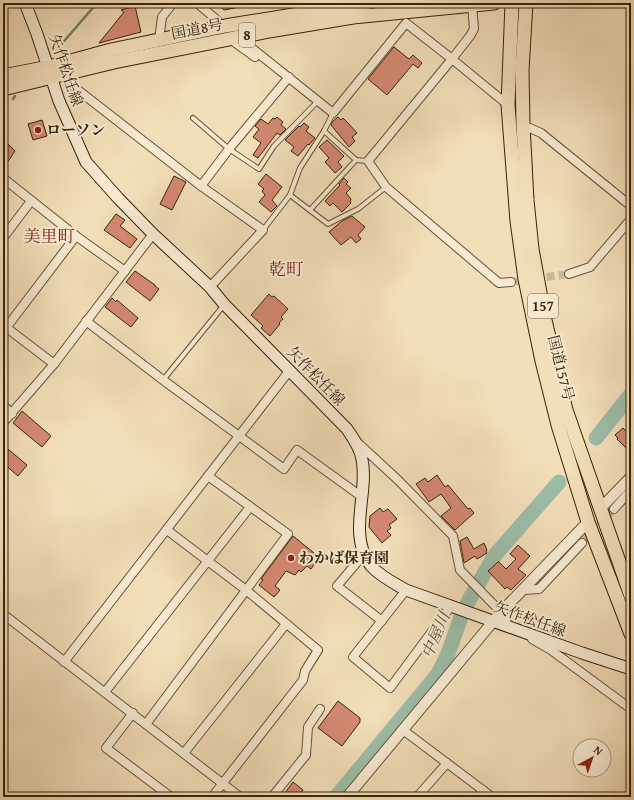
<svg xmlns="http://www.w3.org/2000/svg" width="634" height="800" font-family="'Gentium Book Plus','Noto Serif JP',serif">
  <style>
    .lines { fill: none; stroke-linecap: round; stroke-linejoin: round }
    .stream { stroke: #747f69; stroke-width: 2.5 }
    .river { stroke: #9cbda9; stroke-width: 15 }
    .building { fill: #d48971; stroke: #372309 }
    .minor-tunnel { stroke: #cdb995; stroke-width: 8; stroke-dasharray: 8 4; stroke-linecap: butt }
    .service-casing { stroke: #665235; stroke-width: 6 }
    .minor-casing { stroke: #665235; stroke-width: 10 }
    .tertiary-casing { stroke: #665235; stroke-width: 12 }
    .secondary-casing { stroke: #372309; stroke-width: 13 }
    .trunk-casing { stroke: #372309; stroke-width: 15 }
    .service { stroke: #f7ead1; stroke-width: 4 }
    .minor { stroke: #f7ead1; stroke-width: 8 }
    .tertiary { stroke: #f7ead1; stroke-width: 10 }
    .secondary { stroke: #f7ead1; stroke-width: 11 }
    .trunk { stroke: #f2deb8; stroke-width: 13 }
    .poi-dot { fill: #8f2418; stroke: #f7ead1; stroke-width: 1.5 }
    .labels { text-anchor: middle; stroke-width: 4; stroke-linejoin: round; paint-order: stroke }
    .shield { fill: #f7ead1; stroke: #715f45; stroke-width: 1 }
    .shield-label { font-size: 14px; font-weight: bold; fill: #372309 }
    .street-label { font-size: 15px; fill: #372309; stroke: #f7ead1 }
    .poi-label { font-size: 15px; font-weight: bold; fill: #372309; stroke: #f7ead1; text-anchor: start }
    .water-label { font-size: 16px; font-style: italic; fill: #555139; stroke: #f7ead1 }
    .quarter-label { font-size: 17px; fill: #7a1f14; stroke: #f7ead1 }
  </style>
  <rect width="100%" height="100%" fill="#f2deb8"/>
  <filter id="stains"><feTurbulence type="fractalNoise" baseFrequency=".005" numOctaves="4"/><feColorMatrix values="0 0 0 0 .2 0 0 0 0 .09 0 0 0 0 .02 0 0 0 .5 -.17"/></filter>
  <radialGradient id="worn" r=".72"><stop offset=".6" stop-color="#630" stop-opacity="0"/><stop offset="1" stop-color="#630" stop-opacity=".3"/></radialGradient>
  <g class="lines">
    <g class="stream">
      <polyline points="59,47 97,3"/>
      <polyline points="13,99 15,96"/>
    </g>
    <g class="river">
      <polyline points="596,438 631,394"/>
      <polyline points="336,797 438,674 448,654 461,617 469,600 495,555 559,482"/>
    </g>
  </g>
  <g class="building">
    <polygon points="216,3 244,3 245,6 224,10"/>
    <polygon points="135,6 141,32 99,43 124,12 121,10"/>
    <polygon points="394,47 409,59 413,55 422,63 418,68 413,64 387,95 368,79"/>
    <polygon points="277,117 283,122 281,125 286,129 280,135 277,133 258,158 253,155 261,143 253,137 259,129 255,126 261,119 268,124 273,118 275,119"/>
    <polygon points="338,117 341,120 343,118 348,123 357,133 352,137 355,141 349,147 331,125 333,121"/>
    <polygon points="42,120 47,136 33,140 28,124"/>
    <polygon points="304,123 309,127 306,131 315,138 309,145 308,144 298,156 291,151 294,147 285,140 299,126 300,127"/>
    <polygon points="3,139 15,151 3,169"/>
    <polygon points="327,140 344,156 338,162 342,167 335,173 325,162 329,158 319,147"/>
    <polygon points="266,174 282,187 272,200 277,206 271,212 259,202 265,195 262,191 264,189 258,184"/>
    <polygon points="174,176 186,182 172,210 160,204"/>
    <polygon points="344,178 348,182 346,184 351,188 346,193 351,199 350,201 351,203 342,212 333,203 330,206 325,201 340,185 339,184"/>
    <polygon points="116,214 125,220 120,226 137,239 130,248 104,230"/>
    <polygon points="352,216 365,227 358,235 361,239 356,243 351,237 341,245 329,232 342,221"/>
    <polygon points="135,271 155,285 155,286 159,289 150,301 126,282"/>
    <polygon points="269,294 272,297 274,296 288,309 281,317 283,319 279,323 280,324 270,336 261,328 263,326 251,315"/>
    <polygon points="112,298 116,302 117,300 138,318 131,327 105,307"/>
    <polygon points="22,411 51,436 42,447 13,423"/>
    <polygon points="631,426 631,453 617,439 618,438 615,435 623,428 626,431"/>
    <polygon points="3,445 27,465 18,476 3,463"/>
    <polygon points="437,475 445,487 448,485 468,509 470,508 474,513 455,530 441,516 451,508 441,494 429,502 416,484 425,478 428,482"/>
    <polygon points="380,508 383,512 388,509 397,519 389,525 391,528 387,531 391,535 382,543 369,527 370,516"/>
    <polygon points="293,536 319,557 311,569 307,566 301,572 299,570 295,575 286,571 275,586 280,590 274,597 259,585 263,580 261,579"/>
    <polygon points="467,537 474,549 484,543 487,550 486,551 487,553 477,559 475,556 464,563 460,541"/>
    <polygon points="518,545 530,556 518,569 526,575 511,590 507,587 505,589 488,571 498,562 499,562 506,569 516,559 510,554"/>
    <polygon points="338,701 360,718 360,722 342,746 318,728"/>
    <polygon points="293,782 303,790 298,797 282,797"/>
  </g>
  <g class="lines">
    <g class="minor-tunnel">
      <polyline points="511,282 569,274"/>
      <polyline points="582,543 614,509"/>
    </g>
    <defs>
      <g id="service">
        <polyline points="333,113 324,131 356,160 368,161"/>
        <polyline points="193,118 229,149 259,169 274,146 319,100"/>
        <polyline points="290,195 300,168 324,131"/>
        <polyline points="310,210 356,160"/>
        <polyline points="263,230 290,195 328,224 358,209 386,187"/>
        <polyline points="163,380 224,305"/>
      </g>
      <g id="minor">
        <polyline points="197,3 217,20"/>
        <polyline points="230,39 255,57"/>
        <polyline points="159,40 162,17 173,3"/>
        <polyline points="248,45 333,113 406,23 452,59 470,36 474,29 472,5"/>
        <polyline points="74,87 201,186 263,230 210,287"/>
        <polyline points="508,105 452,59 368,161 386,187 499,283 511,282"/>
        <polyline points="523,125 541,133 631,206"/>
        <polyline points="3,178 76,236 125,271"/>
        <polyline points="201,186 229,149 289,77"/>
        <polyline points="3,238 31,201"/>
        <polyline points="569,274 590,267 631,219"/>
        <polyline points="86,321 163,380 284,469 297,450 362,497"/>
        <polyline points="3,325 54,364"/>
        <polyline points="6,328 76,236"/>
        <polyline points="3,405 12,414"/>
        <polyline points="3,423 54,364 153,234"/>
        <polyline points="358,443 398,480 453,536 460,570 501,612 508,626 510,627"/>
        <polyline points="614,509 631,490"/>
        <polyline points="167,530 246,590 318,650 305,671 303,680 212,797"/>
        <polyline points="365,553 337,586 382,621"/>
        <polyline points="406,590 353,657 390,688 451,606"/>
        <polyline points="523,590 539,589 582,543"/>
        <polyline points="3,614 240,797"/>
        <polyline points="532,639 551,650 631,709"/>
        <polyline points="64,662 290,370"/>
        <polyline points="105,692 250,507"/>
        <polyline points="133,713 106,748 171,797"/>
        <polyline points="146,724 288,534 208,476"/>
        <polyline points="403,730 492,797"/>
        <polyline points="184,753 286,624"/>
        <polyline points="272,797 306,755 308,727 320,709"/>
        <polyline points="417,797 447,763"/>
        <polyline points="478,797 483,790"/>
      </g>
      <g id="tertiary">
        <polyline points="600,509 631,477"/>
        <polyline points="347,797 501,612 588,522"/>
      </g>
      <path id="secondary" d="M25,3L37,34L59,101L86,162L118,198L153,234L210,287L224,304L347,429C353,438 360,447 362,459C369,493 347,535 371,566C381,577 394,583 406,590L582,653L631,669"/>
      <g id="trunk">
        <polyline points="512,3 508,105 517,221 525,279 542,361 558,425 588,522 631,634"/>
        <polyline points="526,3 522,70 523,125 527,200 532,249 545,320 566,410 631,596"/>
        <polyline points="3,76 49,67 111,50 225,26 366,3"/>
        <polyline points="3,89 114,62 269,31 353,17 494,3"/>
      </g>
    </defs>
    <use href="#service" class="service-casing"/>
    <use href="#minor" class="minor-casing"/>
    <use href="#tertiary" class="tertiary-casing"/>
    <use href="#secondary" class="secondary-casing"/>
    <use href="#trunk" class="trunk-casing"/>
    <use href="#service" class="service"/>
    <use href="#minor" class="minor"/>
    <use href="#tertiary" class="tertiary"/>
    <use href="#secondary" class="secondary"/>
    <use href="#trunk" class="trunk"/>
  </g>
  <g class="poi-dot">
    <circle cx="38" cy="130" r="4"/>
    <circle cx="291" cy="558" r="4"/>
  </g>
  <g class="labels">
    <g class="shield">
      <rect x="239" y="23" width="16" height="24" rx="3"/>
      <rect x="528" y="294" width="30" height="24" rx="3"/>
    </g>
    <g class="shield-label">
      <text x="247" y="40">8</text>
      <text x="543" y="311">157</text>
    </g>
    <g class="street-label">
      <text transform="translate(197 29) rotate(-11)" y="5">国道8号</text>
      <text transform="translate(66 70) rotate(71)" y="5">矢作松任線</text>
      <text transform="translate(561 368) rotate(76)" y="5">国道157号</text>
      <text transform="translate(316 376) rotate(46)" y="5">矢作松任線</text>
      <text transform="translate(530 619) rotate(20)" y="5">矢作松任線</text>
    </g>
    <g class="poi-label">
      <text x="46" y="135">ローソン</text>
      <text x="299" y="563">わかば保育園</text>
    </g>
    <g class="water-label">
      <text transform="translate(435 635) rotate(-67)" y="6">中屋川</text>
    </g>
    <g class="quarter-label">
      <text x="49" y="242">美里町</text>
      <text x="286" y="275">乾町</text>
    </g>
  </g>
  <rect width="634" height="800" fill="none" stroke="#f2deb8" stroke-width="16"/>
  <rect x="4" y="4" width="626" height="792" fill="none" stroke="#372309" stroke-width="2"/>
  <rect x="8" y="8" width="618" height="784" fill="none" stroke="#372309"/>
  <g transform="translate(592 758) rotate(40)"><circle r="19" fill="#f7ead1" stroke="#aa9a81"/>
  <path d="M0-3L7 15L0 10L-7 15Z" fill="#8f2418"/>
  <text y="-6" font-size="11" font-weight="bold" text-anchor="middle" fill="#372309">N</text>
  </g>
  <rect width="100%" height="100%" filter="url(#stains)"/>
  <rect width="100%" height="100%" fill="url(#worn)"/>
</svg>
